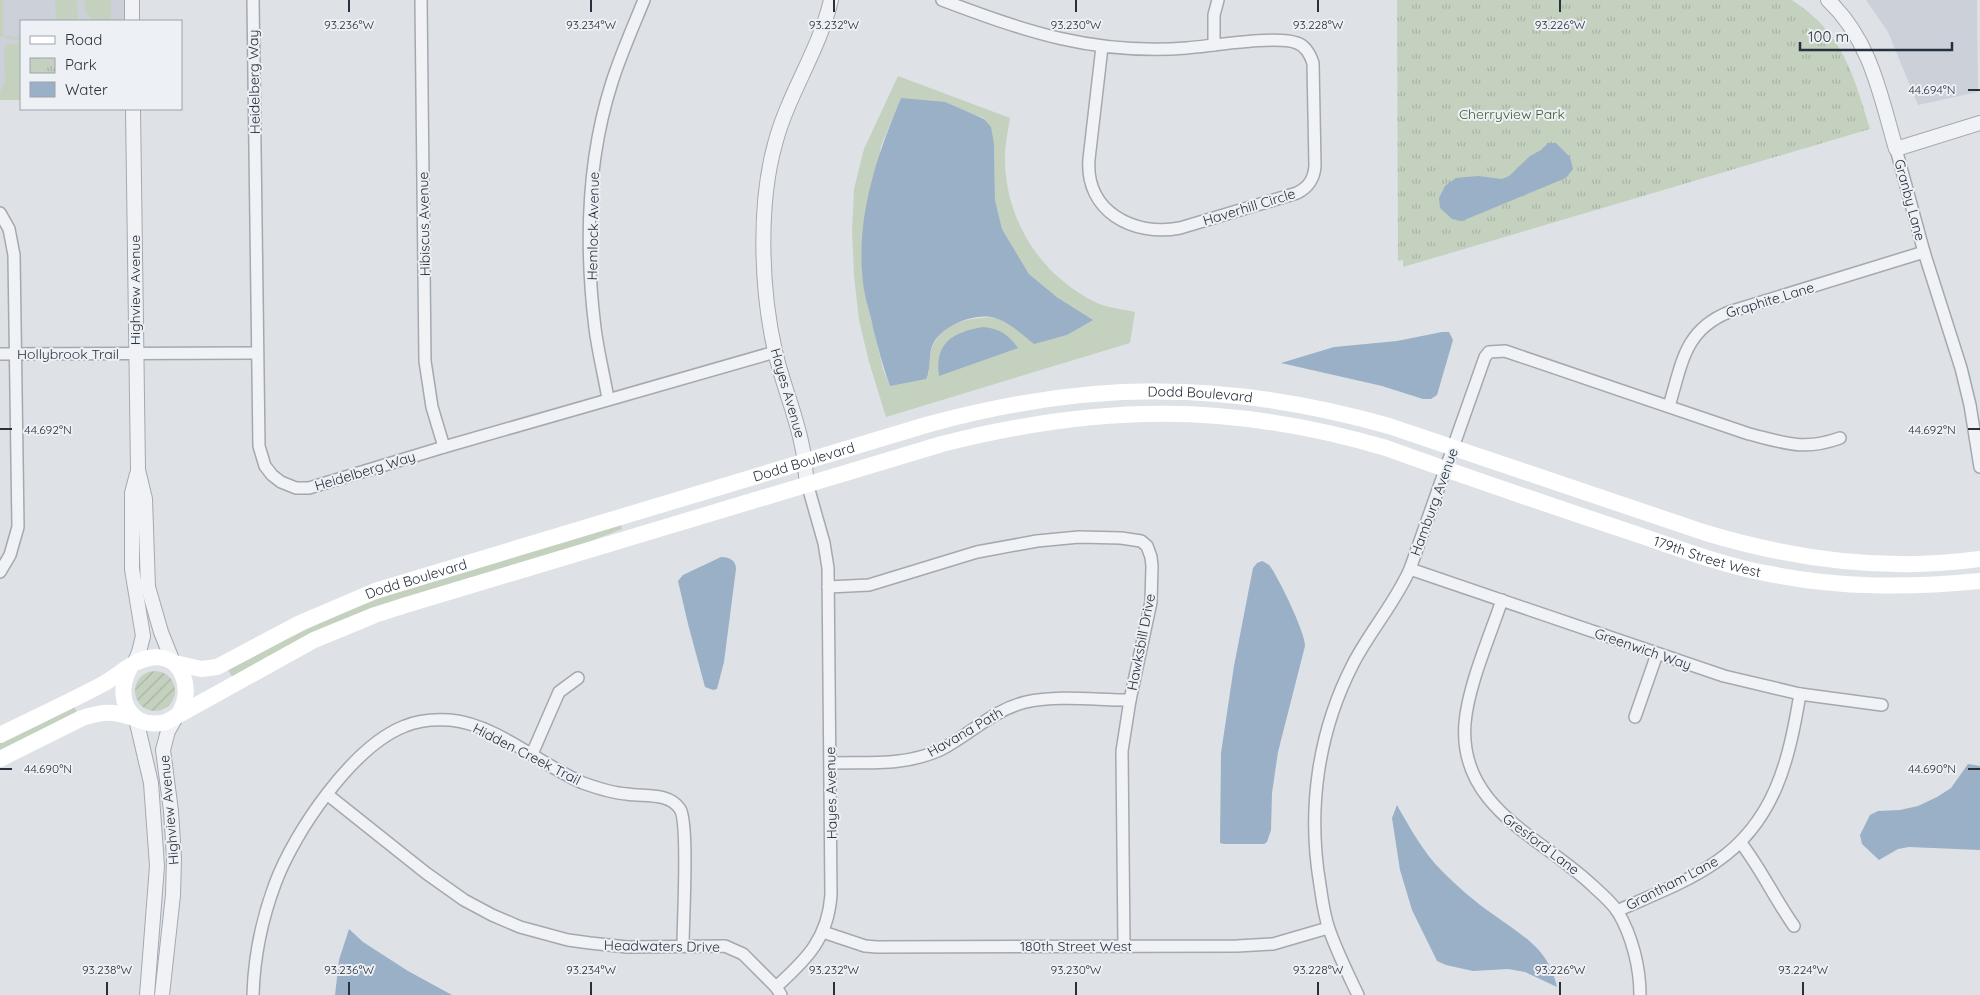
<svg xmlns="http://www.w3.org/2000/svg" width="1980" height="995" font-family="Quicksand,sans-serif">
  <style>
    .built { fill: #ccd1d9 }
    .grass { fill: #c4d1bf; fill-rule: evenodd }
    .park { fill: url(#park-tufts) }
    .garden { fill: url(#garden-furrows) }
    .water { fill: #99b0c6 }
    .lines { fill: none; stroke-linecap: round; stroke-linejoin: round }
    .minor-casing { stroke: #a3a9b1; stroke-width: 14 }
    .tertiary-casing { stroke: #a3a9b1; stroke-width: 16 }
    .minor { stroke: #f0f2f5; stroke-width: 11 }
    .tertiary { stroke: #f0f2f5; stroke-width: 14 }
    .secondary { stroke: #fff; stroke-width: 16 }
    .ticks { fill: none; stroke: #27303d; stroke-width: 2 }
    .labels { text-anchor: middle; stroke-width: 4; stroke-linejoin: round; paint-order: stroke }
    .street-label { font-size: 14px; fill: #27303d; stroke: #edf0f5 }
    .park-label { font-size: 14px; fill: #3d5935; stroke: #edf0f5 }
    .ticks-label { font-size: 12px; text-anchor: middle; fill: #27303d; stroke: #edf0f5; stroke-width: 4; stroke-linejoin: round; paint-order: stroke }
  </style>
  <defs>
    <pattern id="park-tufts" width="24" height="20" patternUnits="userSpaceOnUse" patternTransform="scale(1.25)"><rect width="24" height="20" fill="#c4d1bf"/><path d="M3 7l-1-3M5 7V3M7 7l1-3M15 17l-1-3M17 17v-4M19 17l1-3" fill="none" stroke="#a8b4a5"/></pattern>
    <pattern id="garden-furrows" width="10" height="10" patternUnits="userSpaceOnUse" patternTransform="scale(1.25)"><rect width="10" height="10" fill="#c4d1bf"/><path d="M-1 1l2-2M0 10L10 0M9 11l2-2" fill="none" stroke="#a8b4a5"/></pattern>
  </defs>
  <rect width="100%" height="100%" fill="#dee2e7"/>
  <g class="built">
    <polygon points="0,0 132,0 132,21 21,21 21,100 0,100"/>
    <polygon points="1866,0 1977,0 1978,92 1918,105 1888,32"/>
  </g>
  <g class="grass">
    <polygon points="0,0 3,0 3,36 21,37 21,40 12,40 0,36"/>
    <polygon points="55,0 77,0 78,21 56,21"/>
    <polygon points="84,0 111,0 111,21 92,21 86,12"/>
    <polygon points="8,44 21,44 21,100 0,100 0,92 5,82 4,49"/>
    <path d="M898,76L1010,118C1008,129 1006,141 1005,152C1003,217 1039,275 1097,303C1108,308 1123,309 1135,312L1130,343L886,417L869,362L859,320L854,276L852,231L854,189L864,149ZM901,98L966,112L984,118L994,144L995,200L1002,229L1029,274L1058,298L1078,328L1067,335L1034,343C1024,335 1008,321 995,318C989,316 979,318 972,319C942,324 927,342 929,373L890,386L883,369L864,290L881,146Z"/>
    <path d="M621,525L622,529L233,678L228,670C284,640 337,613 397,592Z"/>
    <polygon points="74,705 77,713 0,751 0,743"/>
  </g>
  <path class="park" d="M1397,0H1792C1844,34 1853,74 1870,129L1403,267V260L1398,261Z"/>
  <circle class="garden" cx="155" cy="691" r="20"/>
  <g class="water">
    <path d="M901,98L945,102L984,119L991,127L994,144L995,200L1002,229L1029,274L1058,298L1093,320L1067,335L1034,344C1023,335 1009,322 995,318C976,312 944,325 934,342C927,354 932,368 926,379L890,386C883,367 878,348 873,328C871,315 866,303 864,290C854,223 875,160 901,98Z"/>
    <polygon points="1548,143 1556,143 1570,157 1573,169 1566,178 1462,221 1452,219 1440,208 1439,198 1445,186 1456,178 1478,176 1502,179 1509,176 1530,156 1541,150"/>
    <path d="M983,327C999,328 1009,335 1018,348L939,376C934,343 953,332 983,327Z"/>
    <polygon points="1442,332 1449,332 1453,340 1437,395 1431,399 1423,399 1382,386 1281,363 1334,347 1397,341"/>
    <path d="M721,557C729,557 736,560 736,569L724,662L717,689L713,690L705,687L688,624L678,581L683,575Z"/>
    <path d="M1262,561C1265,562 1266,563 1269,565C1277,574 1306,634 1305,646L1278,752L1272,793L1271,830L1267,842L1264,844H1224L1220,843L1221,753L1234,666L1253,568L1257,563Z"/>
    <polygon points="1968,764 1980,766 1980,850 1909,847 1898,849 1879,860 1862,844 1860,835 1870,815 1878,811 1900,810 1918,806 1937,797 1951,788"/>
    <path d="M1397,805C1410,828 1423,852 1442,871C1458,887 1475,902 1494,915C1523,936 1549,949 1557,987L1525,972L1508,969L1473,971L1446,965L1437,961L1412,910L1400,870L1392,818Z"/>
    <polygon points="349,929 363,942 408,971 452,995 335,995 339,960"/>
  </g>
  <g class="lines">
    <defs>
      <g id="minor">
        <polyline points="253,0 259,446 265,466 272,475 281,482 296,488 309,488 444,447 775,352"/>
        <polyline points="421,0 425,361 432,407 444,447"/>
        <path d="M942,0C1027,32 1093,55 1187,48C1211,46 1277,35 1297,43C1306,46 1310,54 1313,63L1315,166C1314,179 1309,187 1297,193L1180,228C1133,237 1085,211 1089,159L1102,47"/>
        <polyline points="1214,45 1214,15 1218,0"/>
        <polyline points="1896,149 1924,252 1961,368 1970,405 1980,467"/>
        <polyline points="0,213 9,229 14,255 18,527 10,555 0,572"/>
        <polyline points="0,354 256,353"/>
        <path d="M608,399C604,375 598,352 595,328C585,247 587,160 612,82C621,54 633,27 644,0"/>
        <path d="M1669,406C1682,364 1684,330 1729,312L1924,252"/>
        <polyline points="1410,569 1724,676 1800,694 1882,705"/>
        <polyline points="828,587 869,585 977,552 1037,541 1079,537 1121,538 1141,541 1147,546 1151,557 1152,566 1151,602 1130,700 1122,751 1124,946"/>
        <path d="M1502,600C1490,636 1468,686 1465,723C1458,809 1544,838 1594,887C1602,894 1612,903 1618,912C1632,936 1640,967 1640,995"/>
        <polyline points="1635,717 1657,654"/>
        <polyline points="532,754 559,692 578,678"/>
        <path d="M831,763C868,762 905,766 940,750C970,735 992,710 1026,702C1059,695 1096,700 1130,700"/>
        <polyline points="328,795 426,873 464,900 492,915 520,927 568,940 590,943 627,947 725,946 743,954 776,987 781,995"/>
        <path d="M1741,843C1761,869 1775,899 1794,926"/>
        <path d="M1617,911C1650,896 1686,883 1716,862C1775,822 1789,760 1800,694"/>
        <polyline points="823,932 865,946 877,947 1237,946 1273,944 1328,928"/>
        <path d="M776,987C807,959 828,938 831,895L828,568L824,543L807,483"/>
        <path d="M253,995C254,958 262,919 275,884C294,832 353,746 405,726C419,720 436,719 450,720C496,724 541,765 583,783C597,788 612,793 627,794C644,797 669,792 680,809C689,823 683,922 683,945"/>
        <path d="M1358,995C1348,974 1337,952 1329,929C1324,915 1322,899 1320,885C1307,809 1318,732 1353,664C1370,631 1395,603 1410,569L1485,357L1489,352L1505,351L1749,434C1785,443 1804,451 1840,438"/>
      </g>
      <g id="tertiary">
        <polyline points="132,0 132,21"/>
        <path d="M1828,0C1871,41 1880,94 1896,149L1980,123"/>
        <polyline points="133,109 138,470 145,499 148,587 161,632 173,662"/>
        <path d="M807,483C805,471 805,458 802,446C796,414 782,383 775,351C761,290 758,205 775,144C788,94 819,51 831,0"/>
        <polyline points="134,664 139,652 143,636 132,569 132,493 137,474"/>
        <polyline points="136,719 151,783 157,866 147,995"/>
        <polyline points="162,995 173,895 174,858 171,811 163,750 168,731 176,717"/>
      </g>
    </defs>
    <use href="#minor" class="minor-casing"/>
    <use href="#tertiary" class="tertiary-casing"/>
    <use href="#minor" class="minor"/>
    <use href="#tertiary" class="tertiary"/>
    <g class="secondary">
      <path id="s1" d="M175,663L201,669L217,667L300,623L375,591L926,425C1088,380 1227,380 1389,426L1706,533C1796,560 1887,572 1980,559"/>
      <path id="s2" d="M131,666C113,695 128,731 166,722L314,640L375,615L406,605L942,444C1099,404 1230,402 1386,448C1464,476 1543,503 1621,529C1670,545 1719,565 1770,574C1841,588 1908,588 1980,581"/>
      <path d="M0,735C34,718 69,702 103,684C118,676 132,661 149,658C183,652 195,691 178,715"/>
      <path d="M0,759L82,718C104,711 113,711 134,718"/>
    </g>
  </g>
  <path class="ticks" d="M349,0V12M591,0V12M834,0V12M1076,0V12M1318,0V12M1560,0V12M1968,90H1980M0,429H12M1968,429H1980M0,769H12M1968,769H1980M107,982V995M349,982V995M591,982V995M834,982V995M1076,982V995M1318,982V995M1560,982V995M1803,982V995"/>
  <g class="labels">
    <g class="street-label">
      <text transform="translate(254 82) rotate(-91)" y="5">Heidelberg Way</text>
      <text transform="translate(1910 200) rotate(75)" y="5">Granby Lane</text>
      <text transform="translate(1249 207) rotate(-17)" y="5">Haverhill Circle</text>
      <text transform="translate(424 224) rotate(-91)" y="5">Hibiscus Avenue</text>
      <text transform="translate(593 226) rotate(-89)" y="5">Hemlock Avenue</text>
      <text transform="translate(135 290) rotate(-90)" y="5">Highview Avenue</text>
      <text transform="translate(1770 300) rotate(-17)" y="5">Graphite Lane</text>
      <text x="68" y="359">Hollybrook Trail</text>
      <text transform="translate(788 393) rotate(74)" y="5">Hayes Avenue</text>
      <text dy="5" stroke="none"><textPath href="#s1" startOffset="1071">Dodd Boulevard</textPath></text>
      <text dy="5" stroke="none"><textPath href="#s1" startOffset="666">Dodd Boulevard</textPath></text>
      <text transform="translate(365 471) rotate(-17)" y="5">Heidelberg Way</text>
      <text transform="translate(1434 502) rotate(-70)" y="5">Hamburg Avenue</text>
      <text dy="5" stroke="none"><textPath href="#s2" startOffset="1705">179th Street West</textPath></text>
      <text dy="5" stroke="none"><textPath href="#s1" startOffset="261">Dodd Boulevard</textPath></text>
      <text transform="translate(1141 642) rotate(-79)" y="5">Hawksbill Drive</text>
      <text transform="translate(1643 649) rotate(19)" y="5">Greenwich Way</text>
      <text transform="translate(965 732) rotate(-30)" y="5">Havana Path</text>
      <text transform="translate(527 754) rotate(27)" y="5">Hidden Creek Trail</text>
      <text transform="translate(831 793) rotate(-91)" y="5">Hayes Avenue</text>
      <text transform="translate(169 810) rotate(-95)" y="5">Highview Avenue</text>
      <text transform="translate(1541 844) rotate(37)" y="5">Gresford Lane</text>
      <text transform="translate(1672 883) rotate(-27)" y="5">Grantham Lane</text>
      <text transform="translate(662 946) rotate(1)" y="5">Headwaters Drive</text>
      <text x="1076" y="951">180th Street West</text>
    </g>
    <g class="park-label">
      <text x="1512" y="119">Cherryview Park</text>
    </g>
  </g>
  <g class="ticks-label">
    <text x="349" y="29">93.236°W</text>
    <text x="591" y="29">93.234°W</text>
    <text x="834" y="29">93.232°W</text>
    <text x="1076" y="29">93.230°W</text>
    <text x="1318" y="29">93.228°W</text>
    <text x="1560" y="29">93.226°W</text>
    <text x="1932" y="94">44.694°N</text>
    <text x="48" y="434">44.692°N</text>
    <text x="1932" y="434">44.692°N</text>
    <text x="48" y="773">44.690°N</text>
    <text x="1932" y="773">44.690°N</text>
    <text x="107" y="974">93.238°W</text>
    <text x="349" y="974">93.236°W</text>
    <text x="591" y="974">93.234°W</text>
    <text x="834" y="974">93.232°W</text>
    <text x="1076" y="974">93.230°W</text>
    <text x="1318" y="974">93.228°W</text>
    <text x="1560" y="974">93.226°W</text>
    <text x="1803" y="974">93.224°W</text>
  </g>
  <rect x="20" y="20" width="162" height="90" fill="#edf0f5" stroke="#9ea3ab"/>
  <rect x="30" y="36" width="25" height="8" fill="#ffffff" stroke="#9ea3ab"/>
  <text x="65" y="45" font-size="15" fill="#27303d">Road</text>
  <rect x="30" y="58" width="25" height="15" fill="url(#park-tufts)" stroke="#9ea3ab"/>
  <text x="65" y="70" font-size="15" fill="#27303d">Park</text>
  <rect x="30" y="82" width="25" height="15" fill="#99b0c6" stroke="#9ea3ab"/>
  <text x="65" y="95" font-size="15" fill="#27303d">Water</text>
  <path d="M1800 42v8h152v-8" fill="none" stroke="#27303d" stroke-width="2.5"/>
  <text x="1808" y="42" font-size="15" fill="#27303d" stroke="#edf0f5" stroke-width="4" paint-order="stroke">100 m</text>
</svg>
